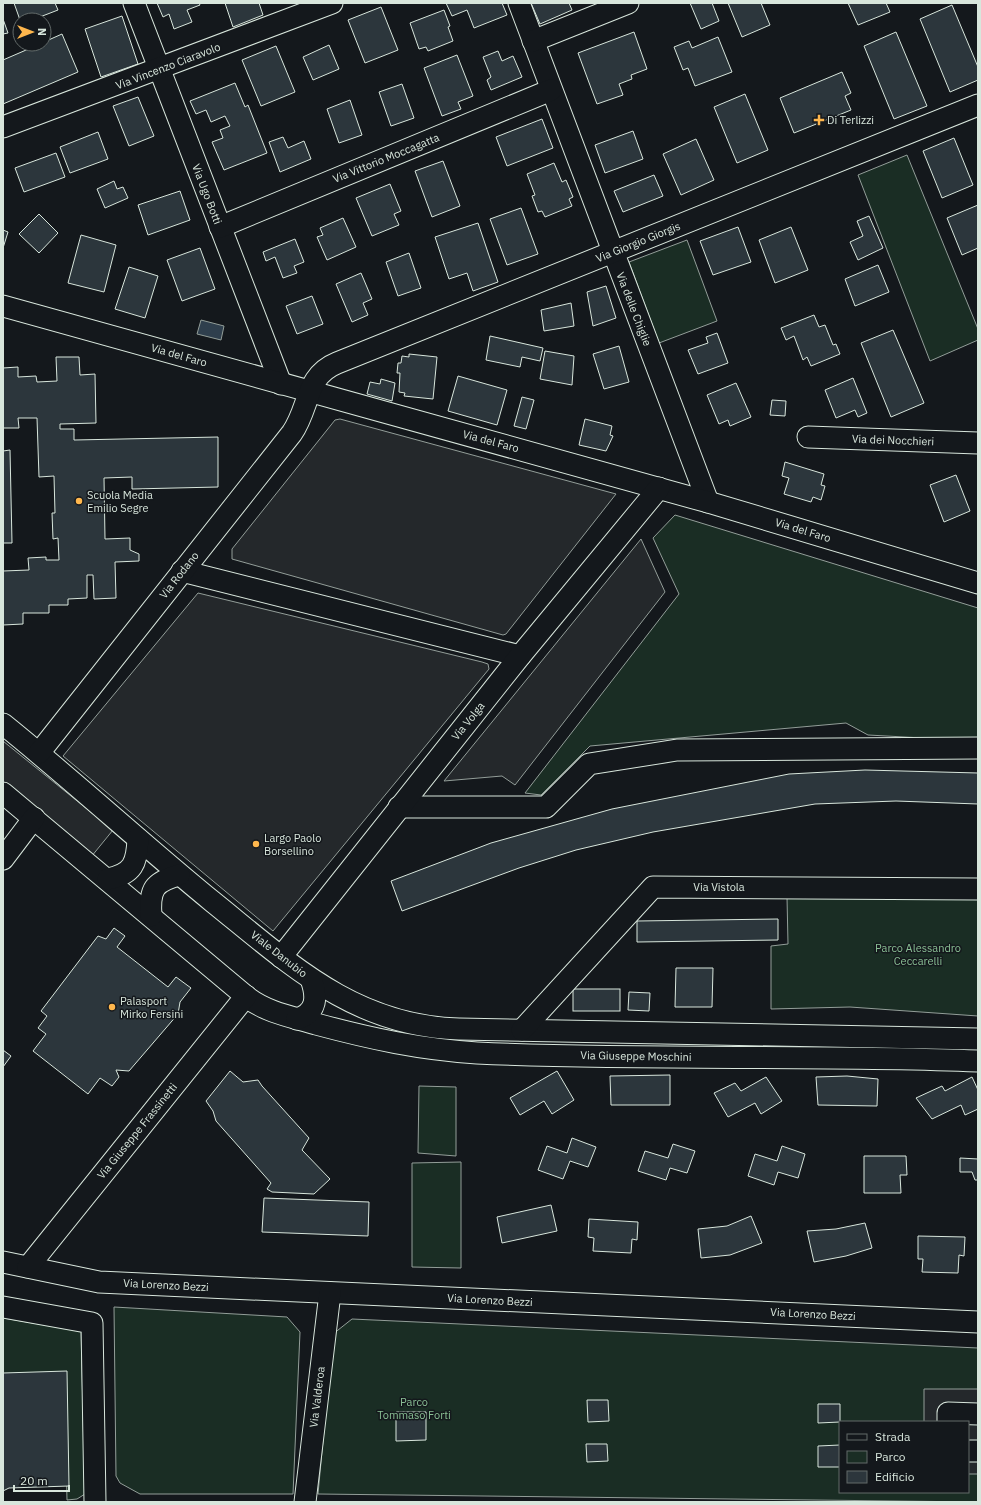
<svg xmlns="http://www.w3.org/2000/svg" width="981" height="1505" font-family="'IBM Plex Sans',sans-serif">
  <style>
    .green { fill: #1a2d24; stroke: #939e99; fill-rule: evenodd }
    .parking { fill: #24282b; stroke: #939e99 }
    .water { fill: #2f3f4d; stroke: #939e99 }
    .building { fill: #2c363c; stroke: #d8e6dc }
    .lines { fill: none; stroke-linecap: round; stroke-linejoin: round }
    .minor-casing { stroke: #d8e6dc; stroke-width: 23 }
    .minor { stroke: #14181c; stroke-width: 21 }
    .poi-dot { fill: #ffb74d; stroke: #14181c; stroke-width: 1.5 }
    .labels { text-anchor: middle; stroke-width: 3; stroke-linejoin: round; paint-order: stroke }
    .street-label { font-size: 11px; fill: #d8e6dc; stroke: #14181c }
    .poi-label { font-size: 11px; fill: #d8e6dc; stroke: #14181c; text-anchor: start }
    .park-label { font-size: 11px; fill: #8ac095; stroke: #14181c }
  </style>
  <rect width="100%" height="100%" fill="#14181c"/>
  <g class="green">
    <polygon points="907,155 978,329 978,340 930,361 858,175"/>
    <polygon points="687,240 717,321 659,343 629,262"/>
    <polygon points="675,515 978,608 978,741 868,735 846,723 590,746 541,795 525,793 679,594 653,538"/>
    <polygon points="787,897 978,898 978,1016 850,1007 771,1009 771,946 788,944"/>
    <polygon points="419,1086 456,1087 456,1156 418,1153"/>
    <polygon points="461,1162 461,1268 412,1267 412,1163"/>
    <polygon points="114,1307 287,1317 300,1332 293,1494 140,1494 120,1483 116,1476"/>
    <polygon points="3,1318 81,1331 85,1494 77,1499 67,1500 64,1377 3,1377"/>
    <path d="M352,1319L978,1348V1502L318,1494L333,1334ZM840,1422H968V1492H840Z"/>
  </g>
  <g class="parking">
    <polygon points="340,419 616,494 506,634 503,635 232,559 232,549 335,420"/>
    <polygon points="641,539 665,592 515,785 502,776 444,781"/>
    <polygon points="198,593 482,662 488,664 489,669 273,931 63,756"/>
    <polygon points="3,741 113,830 91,857 3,786"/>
    <polygon points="924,1389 978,1389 978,1474 968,1474 968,1422 924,1422"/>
  </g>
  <polygon class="water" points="201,320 224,326 221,340 197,334"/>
  <g class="building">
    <polygon points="14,3 55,3 58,10 32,20 20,20"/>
    <polygon points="157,3 199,3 200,5 187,10 192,22 174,29 169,14 163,17"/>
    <polygon points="225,3 259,3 263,15 233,27"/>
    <polygon points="446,3 502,3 507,15 474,28 467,10 452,16"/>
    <polygon points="531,3 569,3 572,10 540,24"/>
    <polygon points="690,3 712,3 719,21 701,29"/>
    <polygon points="728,3 761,3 770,25 742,37"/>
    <polygon points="848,3 886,3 890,12 858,25"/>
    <polygon points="952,5 978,67 978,80 950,92 920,19"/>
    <polygon points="381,7 398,50 365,63 348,20"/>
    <polygon points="444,10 450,26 448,27 453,41 428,51 426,47 419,49 410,23"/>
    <polygon points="122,16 138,64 101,77 85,29"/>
    <polygon points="3,19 8,33 3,34"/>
    <polygon points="634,32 647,69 631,75 632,79 619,84 623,95 597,104 578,53"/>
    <polygon points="896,32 927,106 894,119 864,46"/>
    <polygon points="62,34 78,72 3,104 3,60 40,44 44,44 44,42"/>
    <polygon points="718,37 732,72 695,86 688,68 683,70 674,47 689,41 692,48"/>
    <polygon points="329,45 339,69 313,80 303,57"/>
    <polygon points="276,46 295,92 261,106 242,60"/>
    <polygon points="498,51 502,61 513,56 522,77 491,90 487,80 491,77 483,57"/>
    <polygon points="457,55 473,96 458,102 461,109 442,116 424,68"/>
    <polygon points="842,72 851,93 845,96 851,110 794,133 780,98"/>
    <polygon points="235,83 245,107 248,105 267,153 224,170 212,142 223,138 220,130 230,126 225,116 211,122 206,110 196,114 190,101"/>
    <polygon points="402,84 414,118 391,126 379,92"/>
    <polygon points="745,94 768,150 737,163 714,107"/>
    <polygon points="138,97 154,136 129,146 113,106"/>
    <polygon points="350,100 362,135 339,143 327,109"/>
    <polygon points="542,119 553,148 507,166 496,137"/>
    <polygon points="633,131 643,159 605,173 595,145"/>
    <polygon points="98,132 108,159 70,173 60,147"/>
    <polygon points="283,137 288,148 304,141 311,159 280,172 269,142"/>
    <polygon points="954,138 973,185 942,198 923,151"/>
    <polygon points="696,139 714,180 681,195 663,154"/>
    <polygon points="56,153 65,177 24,192 15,168"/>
    <polygon points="443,161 460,206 432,217 415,171"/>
    <polygon points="554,163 562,182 566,180 573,197 569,199 572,206 545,217 542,211 538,212 532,196 535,195 527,174"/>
    <polygon points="654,175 663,196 623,212 614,191"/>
    <polygon points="114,181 117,189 123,187 128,198 105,208 97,189"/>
    <polygon points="390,184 401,211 394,214 399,225 372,236 356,198"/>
    <polygon points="180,191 190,220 148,235 138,205"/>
    <polygon points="978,205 978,248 962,255 947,218"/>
    <polygon points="521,208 538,254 507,265 490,219"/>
    <polygon points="39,214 58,233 39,253 19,234"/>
    <polygon points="869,216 883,248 858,260 850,242 863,236 857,221"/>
    <polygon points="343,218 356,247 327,260 317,237 323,235 320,228"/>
    <polygon points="478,223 498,282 473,291 467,273 449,279 435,237"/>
    <polygon points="738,227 751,262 713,275 700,241"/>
    <polygon points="791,227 808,270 775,283 759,240"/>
    <polygon points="3,230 8,232 3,248"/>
    <polygon points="81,235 116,245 104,292 68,283"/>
    <polygon points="295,239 304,262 294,266 297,273 283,278 275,257 266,261 263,252"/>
    <polygon points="200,248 215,289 182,301 167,260"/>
    <polygon points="409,253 421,288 398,296 386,262"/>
    <polygon points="878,265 889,292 855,306 845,279"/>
    <polygon points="129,267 158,276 145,318 115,309"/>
    <polygon points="361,273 372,299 363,303 368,315 352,322 336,284"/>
    <polygon points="606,286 616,318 593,326 587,292"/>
    <polygon points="312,296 323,324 297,334 286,306"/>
    <polygon points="571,303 574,326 544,331 541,310"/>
    <polygon points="814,315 819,327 825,325 833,345 836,344 840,354 811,366 807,357 803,360 794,336 786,340 781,328"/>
    <polygon points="893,330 924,403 891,417 861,343"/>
    <polygon points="717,333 728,363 698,374 688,350 708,343 706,337"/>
    <polygon points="490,336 543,348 540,361 522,357 520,367 486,360"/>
    <polygon points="619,346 629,382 604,389 593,354"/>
    <polygon points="545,351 574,356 572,385 540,379"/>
    <polygon points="409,354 437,357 433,399 404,396 405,393 399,392 400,373 397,373 398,363 401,363 402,356 409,357"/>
    <polygon points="56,357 79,357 80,375 95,374 96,423 60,424 60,429 74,429 74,440 218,437 218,487 132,489 132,477 104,478 105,539 130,538 130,550 139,554 139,561 115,562 116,598 94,599 93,575 87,575 87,598 68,599 68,605 49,605 49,613 23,613 23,624 3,625 3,571 29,570 28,558 46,557 46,560 59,560 58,538 53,539 52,513 55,513 54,476 39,477 37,418 18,418 19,428 3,428 3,368 18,367 18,377 36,376 37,382 57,381"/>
    <polygon points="458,376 507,390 497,425 448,411"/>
    <polygon points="853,378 867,413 858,417 855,410 836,418 825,390"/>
    <polygon points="381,379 395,383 392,401 367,394 370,382 380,384"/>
    <polygon points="736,383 751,417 730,426 728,420 719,424 707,395"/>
    <polygon points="522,397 534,400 526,429 514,426"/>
    <polygon points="772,400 786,401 785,416 770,415"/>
    <polygon points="585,419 612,426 610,435 613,436 606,451 579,445"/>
    <polygon points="10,450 12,543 3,543 3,451"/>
    <polygon points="785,462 824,474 821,485 825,486 821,500 813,497 811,502 784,494 789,478 782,476"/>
    <polygon points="956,475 970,511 944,522 930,485"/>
    <polygon points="865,770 978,773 978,804 896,801 815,804 653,832 576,850 519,868 402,911 391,881 491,843 612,809 789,774"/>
    <polygon points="778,919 778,940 637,942 637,921"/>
    <polygon points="114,928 125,936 117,947 168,987 176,977 191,988 180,1002 178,1014 129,1071 116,1070 119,1077 112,1086 100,1078 88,1094 33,1051 46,1034 38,1028 47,1016 41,1011 98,936 106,939"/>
    <polygon points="676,968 713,968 712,1007 675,1007"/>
    <rect x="573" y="989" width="47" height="22"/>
    <polygon points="629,992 650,993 649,1011 628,1010"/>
    <polygon points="3,1050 11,1056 3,1067"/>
    <polygon points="230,1071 243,1082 258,1080 262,1086 309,1138 302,1150 330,1179 314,1194 272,1192 267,1189 271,1183 216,1121 213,1111 206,1101"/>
    <polygon points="557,1071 574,1100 552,1114 544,1101 520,1115 510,1098"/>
    <polygon points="670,1075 670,1105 611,1105 610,1076"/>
    <polygon points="847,1076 878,1079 877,1106 818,1105 816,1077"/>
    <polygon points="766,1077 782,1101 761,1114 755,1103 728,1117 714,1093 735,1083 741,1091"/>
    <polygon points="972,1077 978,1090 978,1109 965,1115 961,1105 932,1119 916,1098 942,1086 945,1091"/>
    <polygon points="572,1138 596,1147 588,1167 570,1161 563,1179 538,1170 547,1146 567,1153"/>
    <polygon points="673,1144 695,1151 687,1173 670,1168 666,1180 638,1171 645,1151 668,1158"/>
    <polygon points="782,1146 805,1154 798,1178 778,1172 774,1185 748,1176 755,1154 777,1161"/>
    <polygon points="864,1156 906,1156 907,1175 900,1175 901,1193 864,1193"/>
    <polygon points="960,1158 978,1159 978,1180 975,1180 972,1172 960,1172"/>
    <polygon points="264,1198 369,1202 368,1236 262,1232"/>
    <polygon points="551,1205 557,1231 502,1243 497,1217"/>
    <polygon points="751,1216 762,1243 730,1255 701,1258 698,1229 727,1226"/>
    <polygon points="589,1219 638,1222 637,1240 632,1239 631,1253 593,1251 594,1238 588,1237"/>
    <polygon points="865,1223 872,1248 846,1256 814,1262 807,1231 836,1229"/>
    <polygon points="918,1236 965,1237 964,1256 959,1255 958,1273 922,1272 923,1259 918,1259"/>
    <polygon points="67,1371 69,1486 9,1488 3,1491 3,1373"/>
    <polygon points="587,1400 608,1400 609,1421 588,1422"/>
    <polygon points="818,1404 840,1404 840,1422 818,1423"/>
    <polygon points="396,1412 426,1412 426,1440 396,1441"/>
    <polygon points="586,1444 607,1444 608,1461 587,1462"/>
    <polygon points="840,1445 840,1467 818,1467 818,1446"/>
  </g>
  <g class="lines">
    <defs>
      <g id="minor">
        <polyline points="134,3 281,384"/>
        <polyline points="519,3 708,502"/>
        <polyline points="533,41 628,3"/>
        <polyline points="3,127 332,3"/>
        <polyline points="220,227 551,90"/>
        <polyline points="3,306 708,502 978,583"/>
        <polyline points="808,437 978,443"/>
        <polyline points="182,571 520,656"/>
        <path d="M3,724C75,782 142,844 213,902C290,964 354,1026 459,1029L978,1039"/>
        <path d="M39,753L292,433C310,407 305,376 337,363L978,105"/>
        <path d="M3,793L248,998C268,1013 293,1017 316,1024C372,1039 419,1049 477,1053C644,1061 811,1054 978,1061"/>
        <polyline points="399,807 546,807 589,764 677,750 978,748"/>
        <polyline points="3,859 34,818"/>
        <path d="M108,879C133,874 137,863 138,839"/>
        <path d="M151,916C149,889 154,882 179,875"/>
        <polyline points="281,957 520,656 659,488"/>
        <path d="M297,1019C318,1012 317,996 311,979"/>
        <polyline points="522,1030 653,887 978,889"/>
        <polyline points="3,1262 99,1282 978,1322"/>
        <polyline points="28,1267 246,996"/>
        <polyline points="3,1307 92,1323 95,1502"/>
        <polyline points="948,1422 948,1413 978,1414"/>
        <polyline points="968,1451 978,1451"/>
        <polyline points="305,1502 330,1293"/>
      </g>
    </defs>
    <use href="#minor" class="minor-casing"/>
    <use href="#minor" class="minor"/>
  </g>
  <g class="poi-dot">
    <path d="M817 114h4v4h4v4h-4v4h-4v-4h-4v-4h4z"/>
    <circle cx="79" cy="501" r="4"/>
    <circle cx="256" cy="844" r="4"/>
    <circle cx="112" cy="1007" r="4"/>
  </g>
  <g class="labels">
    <g class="street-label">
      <text transform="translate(168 66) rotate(-21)" y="4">Via Vincenzo Ciaravolo</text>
      <text transform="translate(386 158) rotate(-22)" y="4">Via Vittorio Moccagatta</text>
      <text transform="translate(207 194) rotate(69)" y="4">Via Ugo Botti</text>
      <text transform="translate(638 242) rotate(-22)" y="4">Via Giorgio Giorgis</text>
      <text transform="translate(634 309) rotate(69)" y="4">Via delle Chiglie</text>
      <text transform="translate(179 355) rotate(16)" y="4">Via del Faro</text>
      <text transform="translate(893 440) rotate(2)" y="4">Via dei Nocchieri</text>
      <text transform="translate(491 441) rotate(15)" y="4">Via del Faro</text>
      <text transform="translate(803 530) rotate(17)" y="4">Via del Faro</text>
      <text transform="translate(179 575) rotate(-52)" y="4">Via Rodano</text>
      <text transform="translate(468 721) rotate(-51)" y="4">Via Volga</text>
      <text x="719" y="891">Via Vistola</text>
      <text transform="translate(279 954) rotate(38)" y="4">Viale Danubio</text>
      <text transform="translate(636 1056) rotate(1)" y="4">Via Giuseppe Moschini</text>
      <text transform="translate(137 1131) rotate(-51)" y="4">Via Giuseppe Frassinetti</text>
      <text transform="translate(166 1285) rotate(3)" y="4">Via Lorenzo Bezzi</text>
      <text transform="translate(490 1300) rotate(3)" y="4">Via Lorenzo Bezzi</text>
      <text transform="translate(813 1314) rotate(3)" y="4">Via Lorenzo Bezzi</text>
      <text transform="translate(317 1397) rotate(-83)" y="4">Via Valderoa</text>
    </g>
    <g class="poi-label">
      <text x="827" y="124">Di Terlizzi</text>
      <text x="87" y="499">Scuola Media<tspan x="87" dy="13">Emilio Segre</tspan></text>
      <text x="264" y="842">Largo Paolo<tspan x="264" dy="13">Borsellino</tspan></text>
      <text x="120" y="1005">Palasport<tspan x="120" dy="13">Mirko Fersini</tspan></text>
    </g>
    <g class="park-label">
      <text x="918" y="952">Parco Alessandro<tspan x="918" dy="13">Ceccarelli</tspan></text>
      <text x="414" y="1406">Parco<tspan x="414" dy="13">Tommaso Forti</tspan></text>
    </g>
  </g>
  <rect width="981" height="1505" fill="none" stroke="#d8e6dc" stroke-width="8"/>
  <rect x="839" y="1421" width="130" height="72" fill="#14181c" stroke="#626a69"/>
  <rect x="847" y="1434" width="20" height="6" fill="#14181c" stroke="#626a69"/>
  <text x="875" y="1441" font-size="12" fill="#d8e6dc">Strada</text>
  <rect x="847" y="1451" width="20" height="12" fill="#1a2d24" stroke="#626a69"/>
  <text x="875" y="1461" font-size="12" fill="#d8e6dc">Parco</text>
  <rect x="847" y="1471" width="20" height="12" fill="#2c363c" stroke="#626a69"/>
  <text x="875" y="1481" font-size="12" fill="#d8e6dc">Edificio</text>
  <g transform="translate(32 32) rotate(90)"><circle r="19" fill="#14181c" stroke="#626a69"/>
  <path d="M0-3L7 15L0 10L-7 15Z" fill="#ffb74d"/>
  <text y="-6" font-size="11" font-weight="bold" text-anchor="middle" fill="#d8e6dc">N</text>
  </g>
  <path d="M14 1485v6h55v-6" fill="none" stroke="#d8e6dc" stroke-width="2"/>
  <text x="20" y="1485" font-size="12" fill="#d8e6dc" stroke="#14181c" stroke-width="3" paint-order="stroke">20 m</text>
</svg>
